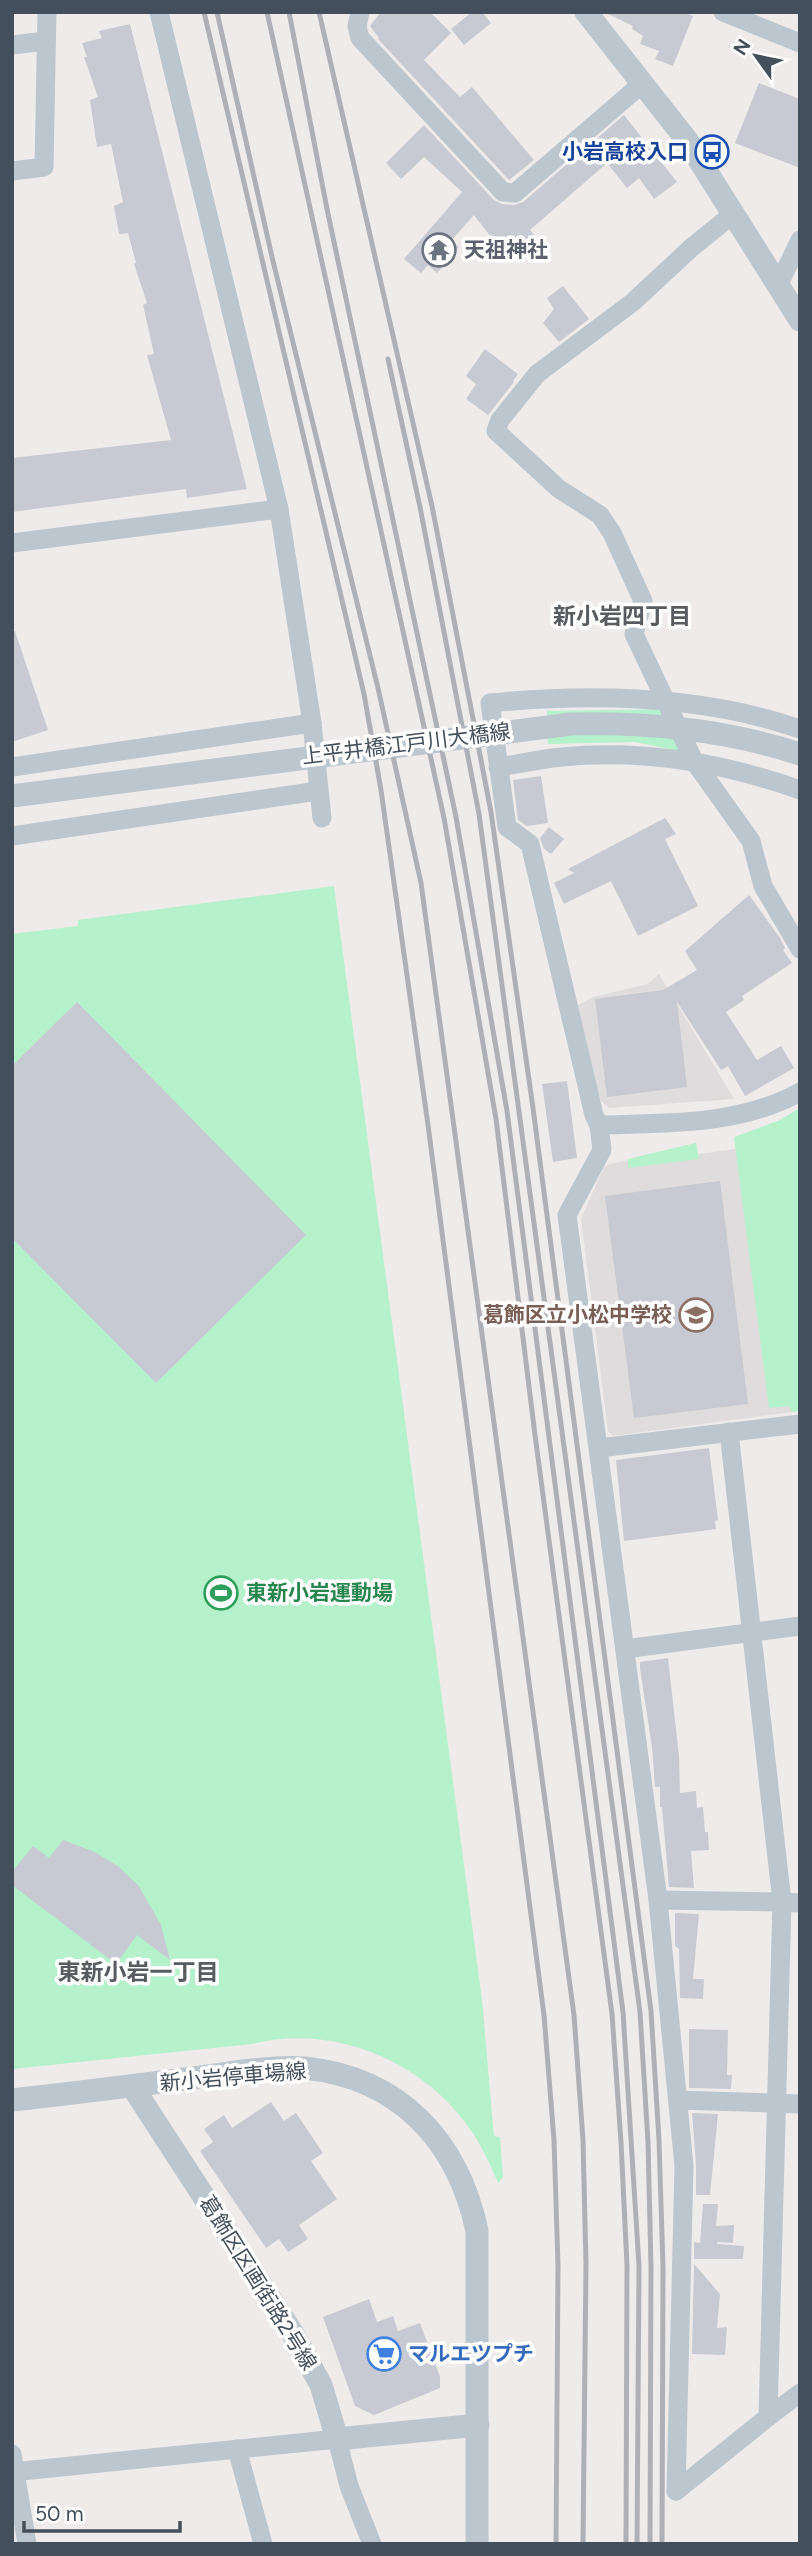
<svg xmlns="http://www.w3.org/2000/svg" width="812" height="2556" font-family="Figtree,'Noto Sans JP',sans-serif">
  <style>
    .education { fill: #e0dcdd }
    .green { fill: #b5f1cb }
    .building { fill: #c7cad2 }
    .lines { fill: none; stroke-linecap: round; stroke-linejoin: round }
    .minor { stroke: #bbc6cf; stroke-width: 19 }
    .tertiary { stroke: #bbc6cf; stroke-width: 23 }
    .rail { stroke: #adb1b7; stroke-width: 5 }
    .labels { text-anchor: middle; stroke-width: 7; stroke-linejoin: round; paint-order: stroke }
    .transit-label { font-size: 21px; font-weight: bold; fill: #164399; stroke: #fff; text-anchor: end }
    .worship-label { font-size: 21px; font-weight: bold; fill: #5b616d; stroke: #fff; text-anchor: start }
    .street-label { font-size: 21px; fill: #434f5a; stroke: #fff }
    .education-label { font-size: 21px; font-weight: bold; fill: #785e54; stroke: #fff; text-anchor: end }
    .leisure-label { font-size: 21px; font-weight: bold; fill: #27864d; stroke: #fff; text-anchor: start }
    .shop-label { font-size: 21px; font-weight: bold; fill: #366cbe; stroke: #fff; text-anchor: start }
    .neighbourhood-label { font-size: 23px; font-weight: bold; fill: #585c61; stroke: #fff }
  </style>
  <rect width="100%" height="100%" fill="#efebeb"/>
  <g class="education">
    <polygon points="659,974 734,1099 609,1108 599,1099 576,1006 593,997 648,984"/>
    <polygon points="696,1143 698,1154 735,1149 800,1411 613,1436 608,1431 581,1219 603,1169 607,1165"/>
  </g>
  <g class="green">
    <polygon points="667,709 689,753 635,742 548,744 547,711"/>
    <path d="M334,886L482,2000L494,2136L500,2137L503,2177L498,2183C489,2161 479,2140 464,2121C416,2058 330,2024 252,2044L12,2069V934L78,926V920Z"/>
    <polygon points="800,1108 800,1411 791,1412 790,1406 769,1408 734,1137 780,1120"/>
    <polygon points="696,1143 699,1159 628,1168 628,1159"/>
  </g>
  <g class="building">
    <polygon points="381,12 430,12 451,33 424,60 460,97 472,87 534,160 509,180 378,39 379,38 370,26"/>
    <polygon points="472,12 482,12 491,23 464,45 451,29"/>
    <polygon points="604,12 684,12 693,16 673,66 655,59 659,51 640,44 643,36 632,29 633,26"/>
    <polygon points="130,24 247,489 187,498 186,489 12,512 12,458 171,440 147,355 154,354 143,305 147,303 134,264 136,263 128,233 119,234 114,206 123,202 111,144 97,147 90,100 98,97 84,57 87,57 82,43 102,38 99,31"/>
    <polygon points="759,83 800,99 800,168 735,143"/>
    <polygon points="624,115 677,182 654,199 639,178 627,188 607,163 530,230 535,236 519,248 518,246 509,253 502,244 498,246 474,215 451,241 459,247 437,273 428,265 421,273 404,259 462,192 424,157 401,179 386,163 424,125 494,200 502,204 514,205 523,202"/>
    <polygon points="563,286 589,319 559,342 543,323 554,309 547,298"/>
    <polygon points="485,349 518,374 513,381 514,382 488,415 466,399 476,384 466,376"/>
    <polygon points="15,631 48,730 12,742 12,632"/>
    <polygon points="541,776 548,823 527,826 518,820 513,780"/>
    <polygon points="665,818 676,834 665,839 698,906 638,936 611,881 564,904 554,883 574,873 568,869"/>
    <polygon points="549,827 564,839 551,854 544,849 540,838"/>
    <polygon points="749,895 780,938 785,948 783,950 792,963 742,996 744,1000 726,1012 757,1060 781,1046 794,1068 745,1096 728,1066 721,1070 677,1002 687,1087 607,1097 595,999 663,990 697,970 685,951"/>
    <polygon points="77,1002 306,1235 156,1383 12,1238 12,1066"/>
    <polygon points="567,1081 577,1158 553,1162 542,1084"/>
    <polygon points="720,1181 748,1404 634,1418 605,1196"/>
    <polygon points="709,1448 718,1520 715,1521 716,1529 624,1541 616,1460"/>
    <polygon points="668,1658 679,1756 680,1793 696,1791 697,1808 703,1807 705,1832 708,1832 709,1850 691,1851 694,1888 669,1887 662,1807 660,1807 660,1787 655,1787 652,1747 640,1669 640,1662"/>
    <polygon points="63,1840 95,1852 119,1867 138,1885 161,1925 170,1960 137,1935 116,1964 12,1885 12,1872 33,1846 49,1858"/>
    <polygon points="675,1913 699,1914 693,1979 704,1979 703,1999 680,1998 679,1949 675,1946"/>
    <polygon points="689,2029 728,2030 727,2075 732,2075 731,2089 689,2088"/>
    <polygon points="271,2102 284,2121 296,2113 323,2153 311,2161 337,2199 299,2225 308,2239 288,2252 279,2239 266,2248 200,2151 213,2142 204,2129 224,2115 232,2128"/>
    <polygon points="692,2113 718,2114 710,2195 696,2195 696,2165"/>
    <polygon points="703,2204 718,2204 716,2226 734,2225 733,2243 717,2242 717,2244 744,2246 743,2259 694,2259 694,2242 700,2243"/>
    <polygon points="694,2264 720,2294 717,2328 727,2327 725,2355 692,2354"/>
    <polygon points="369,2299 377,2322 393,2316 398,2331 420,2323 440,2377 440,2388 374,2415 355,2406 323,2317"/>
  </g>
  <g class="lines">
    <g class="minor">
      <polyline points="159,12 279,509 312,723 322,818"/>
      <polyline points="360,12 357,26 360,38 503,192 515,193 643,83"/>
      <polyline points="723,12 800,43"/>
      <polyline points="12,45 46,41"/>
      <polyline points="12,171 44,167 47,12"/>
      <polyline points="733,214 691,248 633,302 537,374 500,420 496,431 559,489 600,515 612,533 643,601 634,634 694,761 751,841 763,886 800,949"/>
      <polyline points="778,286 800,240"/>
      <polyline points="12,543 279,509"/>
      <polyline points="12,767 312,723"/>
      <path d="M498,767C519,764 541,759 562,757C643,749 724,763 800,790"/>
      <polyline points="12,836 318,791"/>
      <path d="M599,1125L594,1115L530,844L507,827L490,703C592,693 701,695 800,729"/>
      <polyline points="599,1448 800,1424"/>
      <polyline points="625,1649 800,1626"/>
      <polyline points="658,1900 782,1902 729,1432"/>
      <polyline points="678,2100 800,2104"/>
      <polyline points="768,2417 800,2393"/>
      <polyline points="237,2449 263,2544"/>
      <polyline points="12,2454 27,2544"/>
      <polyline points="12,2472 337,2439 349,2486 372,2544"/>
      <path d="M676,2491L684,2166L658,1900L567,1215L602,1150L599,1125C666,1123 739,1126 800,1092"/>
      <polyline points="676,2491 768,2417 782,1902 800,1903"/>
    </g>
    <g class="tertiary">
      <polyline points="586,12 686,139 800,320"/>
      <path d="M12,796L571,724C647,722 727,730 800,754"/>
      <polyline points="132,2086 293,2334 321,2385 337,2439 478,2425"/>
      <path d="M12,2100C67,2094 122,2087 177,2080C214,2076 269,2065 305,2068C400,2078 458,2141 477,2231V2544"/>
    </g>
    <g class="rail">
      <polyline points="204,12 364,694 381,790 428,1125 544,2015 554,2140 558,2266 556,2544"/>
      <polyline points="217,12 272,257 378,688 421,883 574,2015 583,2140 586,2264 583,2544"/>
      <polyline points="267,12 444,818 496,1119 535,1435 612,2014 621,2142 627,2265 626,2544"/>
      <polyline points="289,12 327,209 456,817 507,1111 623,2012 639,2266 637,2544"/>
      <polyline points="319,12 432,506 491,812 533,1108 651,2011 659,2140 663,2267 662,2544"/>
      <polyline points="388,359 420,507 479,814 640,2012 648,2142 651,2267 650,2544"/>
    </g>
  </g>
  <defs>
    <symbol id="bus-ring" viewBox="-11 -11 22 22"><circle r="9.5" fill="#fff" stroke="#1a4fb4" stroke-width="1.5"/><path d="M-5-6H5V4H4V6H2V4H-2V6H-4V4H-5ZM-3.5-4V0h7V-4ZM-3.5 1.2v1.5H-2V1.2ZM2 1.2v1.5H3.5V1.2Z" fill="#1a4fb4"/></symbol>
    <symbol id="temple-ring" viewBox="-11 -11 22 22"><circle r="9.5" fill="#fff" stroke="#6b7280" stroke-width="1.5"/><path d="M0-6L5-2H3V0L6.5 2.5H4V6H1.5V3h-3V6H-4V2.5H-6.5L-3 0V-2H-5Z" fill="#6b7280"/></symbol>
    <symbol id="school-ring" viewBox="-11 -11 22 22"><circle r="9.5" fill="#fff" stroke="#8d6e63" stroke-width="1.5"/><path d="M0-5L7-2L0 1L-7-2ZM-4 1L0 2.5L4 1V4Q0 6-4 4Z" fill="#8d6e63"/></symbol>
    <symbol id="stadium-ring" viewBox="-11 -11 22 22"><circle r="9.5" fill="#fff" stroke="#2e9e5b" stroke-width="1.5"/><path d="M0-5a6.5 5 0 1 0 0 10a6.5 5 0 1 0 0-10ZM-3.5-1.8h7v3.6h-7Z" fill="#2e9e5b"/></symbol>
    <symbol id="supermarket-ring" viewBox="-11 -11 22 22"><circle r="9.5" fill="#fff" stroke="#3f7fe0" stroke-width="1.5"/><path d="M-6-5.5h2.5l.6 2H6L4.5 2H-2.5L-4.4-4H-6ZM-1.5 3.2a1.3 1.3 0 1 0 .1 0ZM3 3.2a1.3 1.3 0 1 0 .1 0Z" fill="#3f7fe0"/></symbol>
  </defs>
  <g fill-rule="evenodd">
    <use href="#bus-ring" x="693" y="133" width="38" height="38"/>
    <use href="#temple-ring" x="420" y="231" width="38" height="38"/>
    <use href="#school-ring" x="677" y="1296" width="38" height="38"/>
    <use href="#stadium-ring" x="202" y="1574" width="38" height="38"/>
    <use href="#supermarket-ring" x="365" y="2335" width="38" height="38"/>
  </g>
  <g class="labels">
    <g class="transit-label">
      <text x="688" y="159">小岩高校入口</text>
    </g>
    <g class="worship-label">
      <text x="464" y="257">天祖神社</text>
    </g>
    <g class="street-label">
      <text transform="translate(406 744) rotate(-7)" y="7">上平井橋江戸川大橋線</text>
      <text transform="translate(233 2077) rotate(-5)" y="7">新小岩停車場線</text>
      <text transform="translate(258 2283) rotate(58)" y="7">葛飾区区画街路2号線</text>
    </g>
    <g class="education-label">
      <text x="672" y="1322">葛飾区立小松中学校</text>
    </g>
    <g class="leisure-label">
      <text x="246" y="1600">東新小岩運動場</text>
    </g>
    <g class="shop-label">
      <text x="408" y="2361">マルエツプチ</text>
    </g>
    <g class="neighbourhood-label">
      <text x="622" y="624">新小岩四丁目</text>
      <text x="138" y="1980">東新小岩一丁目</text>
    </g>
  </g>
  <rect width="812" height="2556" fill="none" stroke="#434f5a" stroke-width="28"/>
  <g transform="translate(756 56) rotate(303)" stroke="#ffffff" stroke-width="5" paint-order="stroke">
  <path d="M0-5L12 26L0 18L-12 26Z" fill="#434f5a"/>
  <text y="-10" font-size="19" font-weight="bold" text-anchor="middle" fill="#434f5a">N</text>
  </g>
  <path d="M24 2521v10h156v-10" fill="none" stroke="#434f5a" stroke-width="3.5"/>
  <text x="35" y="2521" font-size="21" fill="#434f5a" stroke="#ffffff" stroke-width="5" paint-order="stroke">50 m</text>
</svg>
